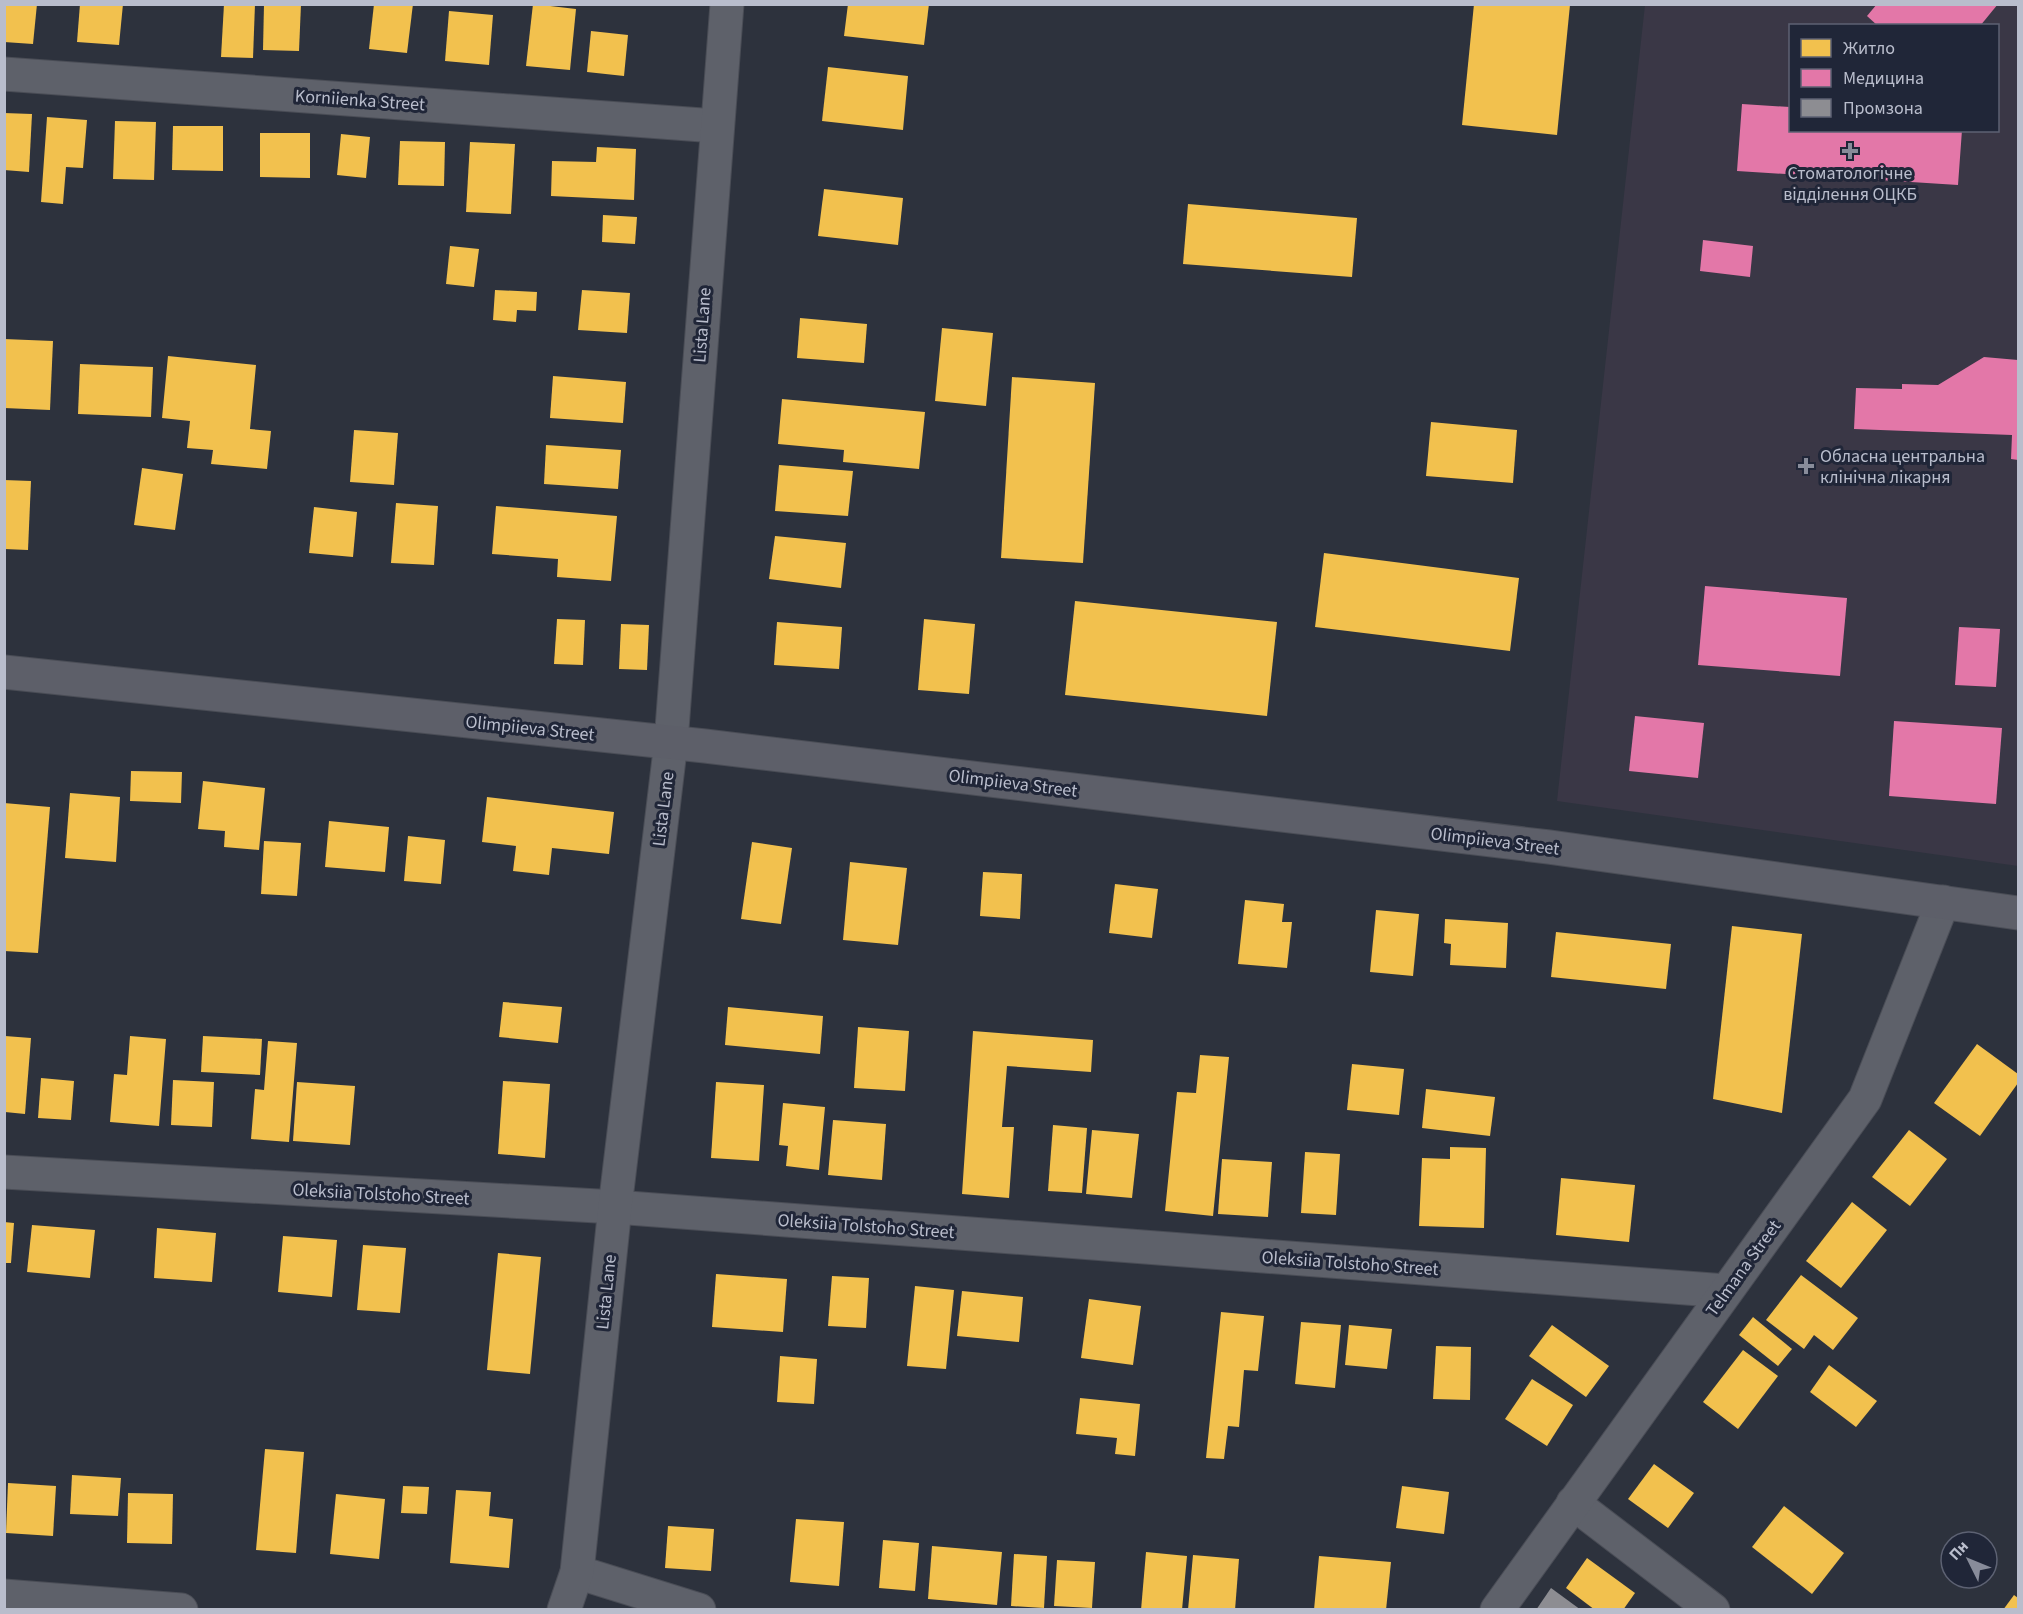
<svg xmlns="http://www.w3.org/2000/svg" width="2023" height="1614" font-family="'Source Sans 3',sans-serif">
  <style>
    .medical { fill: #3a3746; fill-rule: evenodd }
    .homes { fill: #f2c14e }
    .health { fill: #e377a8 }
    .industry { fill: #8d8d92 }
    .lines { fill: none; stroke-linecap: round; stroke-linejoin: round }
    .minor-casing { stroke: #4a4d56; stroke-width: 35 }
    .secondary-casing { stroke: #4a4d56; stroke-width: 35 }
    .minor { stroke: #5e616a; stroke-width: 33 }
    .secondary { stroke: #5d5f69; stroke-width: 33 }
    .poi-dot { fill: #888c9a; stroke: #202638; stroke-width: 2 }
    .labels { text-anchor: middle; stroke-width: 6; stroke-linejoin: round; paint-order: stroke }
    .street-label { font-size: 18px; fill: #b9bdcc; stroke: #202638 }
    .poi-label { font-size: 18px; fill: #b9bdcc; stroke: #202638 }
  </style>
  <rect width="100%" height="100%" fill="#2d323d"/>
  <path class="medical" d="M1645,5H2018V866L1557,801ZM1790,26H1998V130H1790Z"/>
  <g class="homes">
    <polygon points="4,4 37,4 33,44 4,42"/>
    <polygon points="80,4 123,4 119,45 77,42"/>
    <polygon points="224,4 255,4 253,58 221,57"/>
    <polygon points="264,4 301,4 299,51 263,50"/>
    <polygon points="374,4 413,4 407,53 369,49"/>
    <polygon points="533,4 576,9 570,70 526,66"/>
    <polygon points="848,4 929,4 924,45 844,36"/>
    <polygon points="1474,4 1570,5 1557,135 1462,125"/>
    <polygon points="449,11 493,15 489,65 445,61"/>
    <polygon points="591,31 628,35 624,76 587,72"/>
    <polygon points="828,67 908,76 903,130 822,121"/>
    <polygon points="4,113 32,114 29,172 4,170"/>
    <polygon points="47,117 87,120 83,168 66,167 63,204 41,202"/>
    <polygon points="115,121 156,122 154,180 113,179"/>
    <polygon points="173,126 223,126 223,171 172,170"/>
    <polygon points="260,133 310,133 310,178 260,177"/>
    <polygon points="341,134 370,137 366,178 337,175"/>
    <polygon points="400,141 445,142 444,186 398,185"/>
    <polygon points="470,142 515,144 511,214 466,212"/>
    <polygon points="597,147 636,149 634,200 551,196 552,161 596,162"/>
    <polygon points="824,189 903,198 898,245 818,236"/>
    <polygon points="1188,204 1357,218 1352,277 1183,264"/>
    <polygon points="603,215 637,217 635,244 602,242"/>
    <polygon points="450,246 479,249 474,287 446,284"/>
    <polygon points="495,290 537,292 536,311 517,310 516,322 493,320"/>
    <polygon points="582,290 630,293 627,333 578,330"/>
    <polygon points="800,318 867,324 864,363 797,358"/>
    <polygon points="942,328 993,333 986,406 935,401"/>
    <polygon points="4,339 53,341 50,410 4,408"/>
    <polygon points="168,356 256,365 250,429 271,431 267,469 211,464 213,450 187,448 190,421 162,418"/>
    <polygon points="80,364 153,367 151,417 78,414"/>
    <polygon points="553,376 626,382 623,423 550,418"/>
    <polygon points="1012,377 1095,383 1083,563 1001,558"/>
    <polygon points="782,399 925,412 919,469 843,462 844,450 778,444"/>
    <polygon points="1431,422 1517,430 1513,483 1426,476"/>
    <polygon points="354,430 398,433 394,485 350,482"/>
    <polygon points="546,445 621,450 618,489 544,484"/>
    <polygon points="779,465 853,471 848,516 775,511"/>
    <polygon points="142,468 183,474 175,530 134,525"/>
    <polygon points="4,480 31,481 28,550 4,549"/>
    <polygon points="396,503 438,506 434,565 391,563"/>
    <polygon points="496,506 617,516 611,581 557,577 558,559 492,554"/>
    <polygon points="314,507 357,512 353,557 309,553"/>
    <polygon points="775,536 846,543 841,588 769,579"/>
    <polygon points="1324,553 1519,578 1510,651 1315,627"/>
    <polygon points="1075,601 1277,622 1267,716 1065,695"/>
    <polygon points="557,619 585,620 583,665 554,664"/>
    <polygon points="924,619 975,624 969,694 918,690"/>
    <polygon points="777,622 842,627 839,669 774,665"/>
    <polygon points="621,624 649,625 647,670 619,669"/>
    <polygon points="131,771 182,772 181,803 130,801"/>
    <polygon points="203,781 265,788 259,850 224,847 225,831 198,829"/>
    <polygon points="70,793 120,797 116,862 65,858"/>
    <polygon points="487,797 614,812 609,854 552,848 549,875 513,871 516,846 482,842"/>
    <polygon points="4,803 50,807 38,953 4,951"/>
    <polygon points="329,821 389,827 385,872 325,867"/>
    <polygon points="408,836 445,840 441,884 404,881"/>
    <polygon points="264,841 301,843 297,896 261,894"/>
    <polygon points="752,842 792,848 781,924 741,919"/>
    <polygon points="850,862 907,868 898,945 843,940"/>
    <polygon points="983,872 1022,874 1020,919 980,916"/>
    <polygon points="1115,884 1158,889 1152,938 1109,933"/>
    <polygon points="1245,900 1284,904 1282,922 1292,922 1287,968 1238,964"/>
    <polygon points="1376,910 1419,914 1413,976 1370,972"/>
    <polygon points="1445,919 1508,923 1506,968 1450,965 1451,944 1444,943"/>
    <polygon points="1732,926 1802,934 1782,1113 1713,1099"/>
    <polygon points="1556,932 1671,944 1666,989 1551,977"/>
    <polygon points="503,1002 562,1007 558,1043 499,1037"/>
    <polygon points="728,1007 823,1016 820,1054 725,1045"/>
    <polygon points="858,1027 909,1031 905,1091 854,1088"/>
    <polygon points="973,1031 1093,1040 1091,1072 1007,1066 1002,1127 1014,1127 1009,1198 962,1194"/>
    <polygon points="5,1036 31,1038 25,1114 5,1112"/>
    <polygon points="130,1036 166,1039 159,1126 110,1122 114,1074 127,1075"/>
    <polygon points="203,1036 262,1039 260,1075 201,1072"/>
    <polygon points="268,1041 297,1043 289,1142 251,1139 255,1089 264,1090"/>
    <polygon points="1977,1044 2018,1074 2018,1083 1980,1136 1934,1103"/>
    <polygon points="1200,1055 1229,1057 1213,1216 1165,1211 1177,1092 1196,1093"/>
    <polygon points="1352,1064 1404,1069 1399,1115 1347,1110"/>
    <polygon points="41,1078 74,1081 71,1120 38,1118"/>
    <polygon points="173,1080 214,1082 212,1127 171,1125"/>
    <polygon points="503,1081 550,1084 545,1158 498,1154"/>
    <polygon points="297,1082 355,1086 350,1145 293,1141"/>
    <polygon points="716,1082 764,1085 759,1161 711,1158"/>
    <polygon points="1426,1089 1495,1097 1490,1136 1422,1128"/>
    <polygon points="783,1103 825,1107 819,1170 786,1166 788,1146 779,1145"/>
    <polygon points="833,1120 886,1124 882,1180 828,1175"/>
    <polygon points="1053,1125 1087,1128 1082,1193 1048,1191"/>
    <polygon points="1092,1130 1139,1134 1132,1198 1086,1194"/>
    <polygon points="1909,1130 1947,1159 1910,1206 1872,1177"/>
    <polygon points="1450,1147 1486,1148 1484,1228 1419,1226 1422,1158 1450,1159"/>
    <polygon points="1305,1152 1340,1154 1336,1215 1301,1213"/>
    <polygon points="1222,1159 1272,1162 1268,1217 1218,1214"/>
    <polygon points="1561,1178 1635,1185 1629,1242 1556,1235"/>
    <polygon points="1852,1202 1887,1230 1841,1288 1806,1261"/>
    <polygon points="4,1222 14,1223 11,1263 4,1263"/>
    <polygon points="32,1225 95,1230 90,1278 27,1272"/>
    <polygon points="157,1228 216,1233 212,1282 154,1278"/>
    <polygon points="283,1236 337,1240 332,1297 278,1292"/>
    <polygon points="363,1245 406,1248 400,1313 357,1310"/>
    <polygon points="498,1253 541,1257 530,1374 487,1370"/>
    <polygon points="716,1274 787,1279 783,1332 712,1327"/>
    <polygon points="1801,1275 1858,1318 1833,1350 1814,1335 1804,1349 1766,1320"/>
    <polygon points="832,1276 869,1278 866,1328 828,1326"/>
    <polygon points="915,1286 954,1290 946,1369 907,1366"/>
    <polygon points="962,1291 1023,1297 1019,1342 957,1336"/>
    <polygon points="1089,1299 1141,1306 1133,1365 1081,1358"/>
    <polygon points="1221,1312 1264,1316 1258,1371 1244,1370 1239,1427 1228,1426 1224,1459 1206,1458"/>
    <polygon points="1753,1317 1792,1349 1778,1366 1739,1335"/>
    <polygon points="1301,1322 1341,1325 1335,1388 1295,1384"/>
    <polygon points="1349,1325 1392,1329 1387,1369 1345,1365"/>
    <polygon points="1552,1325 1609,1366 1586,1397 1529,1356"/>
    <polygon points="1436,1346 1471,1347 1470,1400 1433,1399"/>
    <polygon points="1743,1350 1778,1376 1738,1429 1703,1402"/>
    <polygon points="780,1356 817,1359 814,1404 777,1402"/>
    <polygon points="1829,1365 1877,1401 1856,1427 1810,1392"/>
    <polygon points="1532,1379 1573,1405 1547,1446 1505,1419"/>
    <polygon points="1080,1398 1140,1404 1135,1456 1115,1454 1117,1438 1076,1434"/>
    <polygon points="265,1449 304,1452 296,1553 256,1550"/>
    <polygon points="1654,1464 1694,1493 1668,1528 1628,1499"/>
    <polygon points="72,1475 121,1478 118,1516 70,1514"/>
    <polygon points="8,1483 56,1486 53,1536 6,1533"/>
    <polygon points="403,1486 429,1487 427,1514 401,1513"/>
    <polygon points="1402,1486 1449,1492 1444,1534 1396,1528"/>
    <polygon points="456,1490 491,1492 489,1516 513,1519 509,1568 450,1563"/>
    <polygon points="128,1493 173,1494 172,1544 127,1543"/>
    <polygon points="336,1494 385,1499 379,1559 330,1554"/>
    <polygon points="1784,1506 1844,1553 1812,1594 1752,1547"/>
    <polygon points="796,1519 844,1522 839,1586 790,1582"/>
    <polygon points="668,1526 714,1529 711,1571 665,1568"/>
    <polygon points="883,1540 919,1543 915,1591 879,1588"/>
    <polygon points="932,1546 1002,1552 997,1605 928,1599"/>
    <polygon points="1146,1552 1187,1556 1182,1610 1141,1610"/>
    <polygon points="1014,1554 1047,1556 1044,1608 1011,1606"/>
    <polygon points="1193,1555 1239,1559 1235,1610 1188,1610"/>
    <polygon points="1319,1556 1391,1562 1386,1610 1314,1610"/>
    <polygon points="1587,1558 1635,1593 1623,1610 1595,1610 1566,1588"/>
    <polygon points="1057,1560 1095,1562 1092,1608 1054,1606"/>
    <polygon points="2014,1595 2018,1598 2018,1610 2003,1610"/>
  </g>
  <g class="health">
    <polygon points="1877,4 1998,4 1980,26 1878,26 1867,16"/>
    <polygon points="1742,104 1790,107 1790,130 1962,130 1958,185 1737,171"/>
    <polygon points="1703,240 1753,246 1750,277 1700,271"/>
    <polygon points="1984,357 2018,360 2018,460 2011,459 2012,435 1854,429 1856,388 1902,389 1902,384 1938,385"/>
    <polygon points="1705,586 1847,598 1840,676 1698,665"/>
    <polygon points="1959,627 2000,629 1996,687 1955,685"/>
    <polygon points="1635,716 1704,723 1698,778 1629,771"/>
    <polygon points="1894,721 2002,728 1996,804 1889,796"/>
  </g>
  <polygon class="industry" points="1551,1588 1581,1610 1536,1610"/>
  <g class="lines">
    <defs>
      <g id="minor">
        <polyline points="4,74 716,126"/>
        <polyline points="4,1172 615,1207 1726,1291"/>
        <polyline points="1573,1503 1713,1610"/>
        <polyline points="577,1572 699,1610"/>
        <polyline points="4,1596 181,1610"/>
        <polyline points="564,1610 577,1572 615,1207 671,742 727,4"/>
        <polyline points="1497,1610 1865,1099 1943,902"/>
      </g>
      <polyline id="secondary" points="4,672 705,746 1549,847 2018,913"/>
    </defs>
    <use href="#minor" class="minor-casing"/>
    <use href="#secondary" class="secondary-casing"/>
    <use href="#minor" class="minor"/>
    <use href="#secondary" class="secondary"/>
  </g>
  <g class="poi-dot">
    <path d="M1847 142h6v6h6v6h-6v6h-6v-6h-6v-6h6z"/>
    <path d="M1803 457h6v6h6v6h-6v6h-6v-6h-6v-6h6z"/>
  </g>
  <g class="labels">
    <g class="street-label">
      <text transform="translate(360 100) rotate(4)" y="6">Korniienka Street</text>
      <text transform="translate(702 325) rotate(-86)" y="6">Lista Lane</text>
      <text transform="translate(530 728) rotate(6)" y="6">Olimpiieva Street</text>
      <text transform="translate(1013 783) rotate(7)" y="6">Olimpiieva Street</text>
      <text transform="translate(663 809) rotate(-83)" y="6">Lista Lane</text>
      <text transform="translate(1495 841) rotate(7)" y="6">Olimpiieva Street</text>
      <text transform="translate(381 1194) rotate(3)" y="6">Oleksiia Tolstoho Street</text>
      <text transform="translate(866 1226) rotate(4)" y="6">Oleksiia Tolstoho Street</text>
      <text transform="translate(1350 1263) rotate(4)" y="6">Oleksiia Tolstoho Street</text>
      <text transform="translate(1743 1268) rotate(-54)" y="6">Telmana Street</text>
      <text transform="translate(606 1292) rotate(-84)" y="6">Lista Lane</text>
    </g>
    <g class="poi-label">
      <text x="1850" y="179">Стоматологічне<tspan x="1850" dy="21">відділення ОЦКБ</tspan></text>
      <text x="1820" y="462" text-anchor="start">Обласна центральна<tspan x="1820" dy="21">клінічна лікарня</tspan></text>
    </g>
  </g>
  <rect width="2023" height="1614" fill="none" stroke="#b9bdcc" stroke-width="12"/>
  <rect x="1789" y="24" width="210" height="108" fill="#202638" stroke="#5d6273" stroke-width="1.5"/>
  <rect x="1801" y="39" width="30" height="18" fill="#f2c14e" stroke="#5d6273" stroke-width="1.5"/>
  <text x="1843" y="54" font-size="18" fill="#b9bdcc">Житло</text>
  <rect x="1801" y="69" width="30" height="18" fill="#e377a8" stroke="#5d6273" stroke-width="1.5"/>
  <text x="1843" y="84" font-size="18" fill="#b9bdcc">Медицина</text>
  <rect x="1801" y="99" width="30" height="18" fill="#8d8d92" stroke="#5d6273" stroke-width="1.5"/>
  <text x="1843" y="114" font-size="18" fill="#b9bdcc">Промзона</text>
  <g transform="translate(1969 1560) rotate(313)"><circle r="28" fill="#202638" stroke="#5d6273" stroke-width="1.5"/>
  <path d="M0-4.5L10 22L0 15L-10 22Z" fill="#888c9a"/>
  <text y="-9" font-size="16" font-weight="bold" text-anchor="middle" fill="#b9bdcc">Пн</text>
  </g>
</svg>
